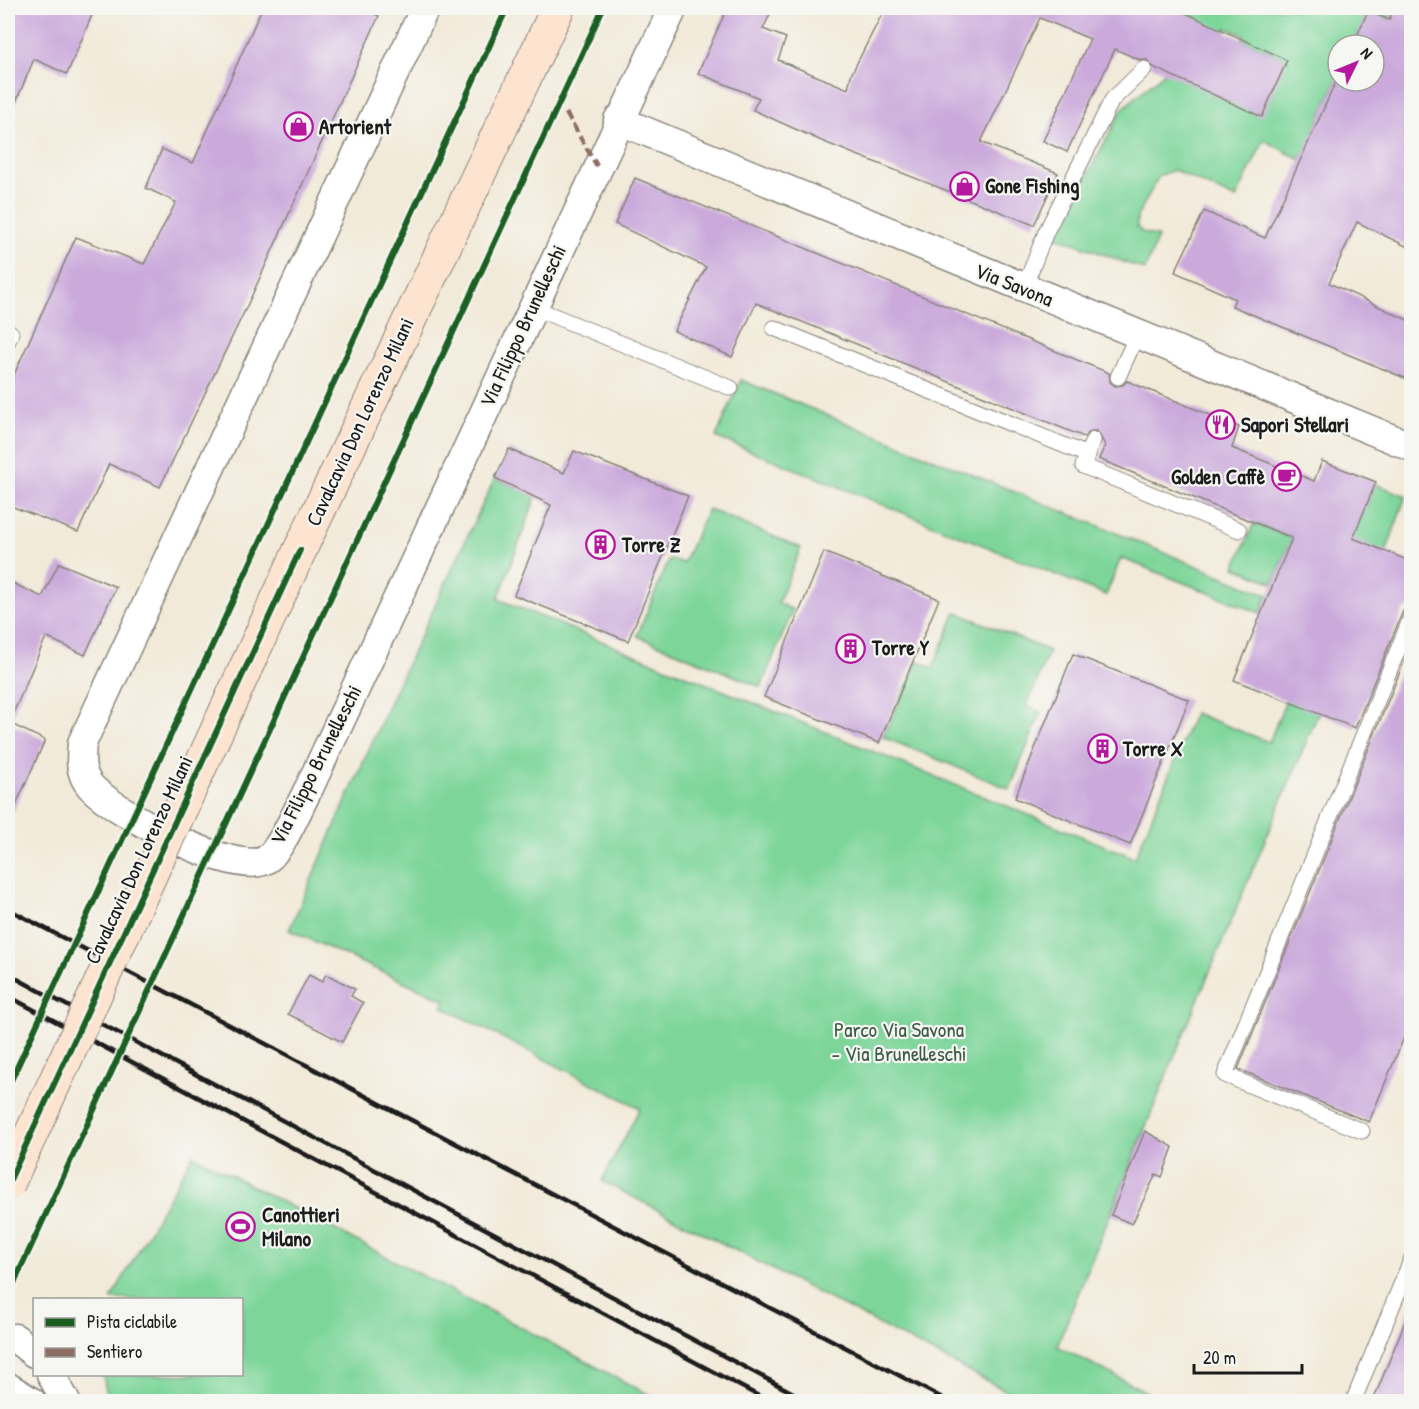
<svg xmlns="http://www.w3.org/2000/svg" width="1419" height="1409" font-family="'Patrick Hand',sans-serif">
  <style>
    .green { fill: #7dd59a; stroke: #4c785b; stroke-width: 1.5 }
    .building { fill: #cbaadb }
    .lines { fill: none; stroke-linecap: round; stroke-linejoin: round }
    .lane-casing { stroke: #87837a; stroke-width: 17 }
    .street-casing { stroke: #87837a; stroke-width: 31 }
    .secondary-casing { stroke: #87837a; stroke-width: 35 }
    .lane { stroke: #fff; stroke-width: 15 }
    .street { stroke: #fff; stroke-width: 28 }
    .secondary { stroke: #fde4d0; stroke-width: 33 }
    .rail { stroke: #1c1c1c; stroke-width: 4.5 }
    .secondary-bridge-casing { stroke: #87837a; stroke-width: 35; stroke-linecap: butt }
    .secondary-bridge { stroke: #fde4d0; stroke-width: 33 }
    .quiet { stroke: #8d6e63; stroke-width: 4.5; stroke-dasharray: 9 4.5; stroke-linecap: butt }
    .cycleway-casing { stroke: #f6f6f2; stroke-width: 10 }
    .cycleway { stroke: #1b5e20; stroke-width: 6 }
    .labels { text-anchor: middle; stroke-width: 4.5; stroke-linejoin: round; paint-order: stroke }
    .poi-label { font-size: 21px; font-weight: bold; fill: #1c1c1c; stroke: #f6f6f2; text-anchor: start }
    .street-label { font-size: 21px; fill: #1c1c1c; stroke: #f6f6f2 }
    .park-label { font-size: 21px; fill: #3e5d48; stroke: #f6f6f2 }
  </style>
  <rect width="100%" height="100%" fill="#f6f6f2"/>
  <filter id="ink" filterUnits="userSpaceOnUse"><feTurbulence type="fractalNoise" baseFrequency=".0167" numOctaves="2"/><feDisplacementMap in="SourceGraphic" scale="12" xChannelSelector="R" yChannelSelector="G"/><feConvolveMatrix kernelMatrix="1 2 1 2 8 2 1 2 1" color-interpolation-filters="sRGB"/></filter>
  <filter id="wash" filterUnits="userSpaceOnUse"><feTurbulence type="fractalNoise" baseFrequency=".008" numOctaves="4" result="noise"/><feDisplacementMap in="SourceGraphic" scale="24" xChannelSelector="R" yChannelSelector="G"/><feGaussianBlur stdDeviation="1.35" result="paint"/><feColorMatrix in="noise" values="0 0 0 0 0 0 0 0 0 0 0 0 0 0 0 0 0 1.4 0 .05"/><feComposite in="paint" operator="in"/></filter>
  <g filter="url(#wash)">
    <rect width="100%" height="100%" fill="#f2ead9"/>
    <g class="green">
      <polygon points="1175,8 1394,8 1389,20 1368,12 1353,45 1338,45 1338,77 1301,160 1264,140 1236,199 1174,170 1159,176 1137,217 1137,227 1142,232 1158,237 1145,270 1056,236 1122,109 1165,72 1287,60 1243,40 1244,35 1226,28 1221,39 1182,16 1184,12"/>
      <polygon points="741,380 1268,595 1260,613 1121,558 1106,595 716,437"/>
      <polygon points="547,467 498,599 1135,858 1194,713 1269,742 1375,484 1406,496 1386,552 1169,1069 1057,1346 1164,1401 1026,1401 602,1181 640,1108 442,1007 445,1000 289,930 396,688 495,478 516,488"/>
      <polygon points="708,509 801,548 778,603 793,610 761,687 637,636 669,559 683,563"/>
      <polygon points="1254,523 1292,538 1273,583 1235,567"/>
      <polygon points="956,612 1049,651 1027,706 1041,712 1010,789 883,737 918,661 933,668"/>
      <polygon points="193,1155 661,1401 108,1401 103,1375 242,1374 242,1300 111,1299"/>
    </g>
    <g id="blocks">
      <g class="building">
        <polygon points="8,8 95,8 67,74 34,59 8,121"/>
        <polygon points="262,8 361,8 379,16 247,306 160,487 109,464 78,532 8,505 8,388 76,237 144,264 176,202 146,188 162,149 193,163"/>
        <polygon points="727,8 773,8 763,29 786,38 778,60 848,89 851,75 885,8 1175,8 1287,60 1262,117 1153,67 1147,60 1140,60 1115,49 1067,152 1043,141 1090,39 1040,18 981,142 1058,173 1034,225 824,142 753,110 759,98 698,73"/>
        <polygon points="1394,8 1412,8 1412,249 1357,222 1329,283 1412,322 1412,381 1232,306 1235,299 1175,272 1204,211 1265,238 1338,77 1338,81 1374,81 1374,45 1353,45 1368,11 1389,20"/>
        <polygon points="635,178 1109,373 1110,382 1115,386 1123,385 1127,381 1239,427 1232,448 1314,481 1322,461 1376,482 1353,538 1412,562 1412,605 1403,611 1355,728 1234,680 1292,538 1099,459 1105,445 1097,431 1091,431 1084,437 756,303 732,357 674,331 706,267 615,224"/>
        <polygon points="509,449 564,473 574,451 688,496 628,641 514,595 551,505 495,478"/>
        <polygon points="824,552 939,599 879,743 764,697"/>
        <polygon points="59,563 116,587 85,655 46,637 9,723 45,740 8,823 8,581 42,597"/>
        <polygon points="1412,642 1412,1018 1369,1122 1238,1069"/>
        <polygon points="1073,654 1189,700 1130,845 1015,798"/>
        <polygon points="326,974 355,989 351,996 363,1003 342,1042 288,1014 309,975 322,982"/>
        <polygon points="1145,1131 1173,1147 1162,1177 1156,1174 1132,1224 1111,1215"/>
        <polygon points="1410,1309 1412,1401 1373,1401"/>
      </g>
    </g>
  </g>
  <g filter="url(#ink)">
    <use href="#blocks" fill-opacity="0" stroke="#87837a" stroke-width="1.5"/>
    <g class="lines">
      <defs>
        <g id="lane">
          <polyline points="1024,288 1046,232 1112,100 1144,69"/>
          <polyline points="532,307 731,388"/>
          <polyline points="774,328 1088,455"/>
          <polyline points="8,331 11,333 8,341"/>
          <polyline points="1118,377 1137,335"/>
          <polyline points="1093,440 1083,466 1239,530"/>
          <polyline points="1362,1131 1225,1075 1412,615"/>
          <polyline points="1353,1402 1412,1258"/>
        </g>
        <g id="street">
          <path d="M425,8L82,743C81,758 79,770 88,783C106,809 240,880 267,859C283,847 299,806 309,788L673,8"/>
          <polyline points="618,120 1412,447"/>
          <polyline points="15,1338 34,1353"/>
          <polyline points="51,1374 66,1402"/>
          <polyline points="8,1387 32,1402"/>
        </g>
        <polyline id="secondary" points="300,550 558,8"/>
      </defs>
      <use href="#lane" class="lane-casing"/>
      <use href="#street" class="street-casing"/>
      <use href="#secondary" class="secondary-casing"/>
      <use href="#lane" class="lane"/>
      <use href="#street" class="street"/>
      <use href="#secondary" class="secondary"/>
      <g class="rail">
        <polyline points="8,909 950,1402"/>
        <polyline points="8,974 810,1402"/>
        <polyline points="8,996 770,1402"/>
      </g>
      <defs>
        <polyline id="secondary-bridge" points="8,1184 300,550"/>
      </defs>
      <use href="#secondary-bridge" class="secondary-bridge-casing"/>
      <use href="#secondary-bridge" class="secondary-bridge"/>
      <polyline class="quiet" points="566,113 597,166"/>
      <defs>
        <g id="cycleway">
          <polyline points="8,1087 507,8"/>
          <polyline points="8,1184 300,550"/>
          <polyline points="8,1296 603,8"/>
        </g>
      </defs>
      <use href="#cycleway" class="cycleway-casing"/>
      <use href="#cycleway" class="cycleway"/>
    </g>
  </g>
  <defs>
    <symbol id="shop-ring" viewBox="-11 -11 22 22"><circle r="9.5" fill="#f6f6f2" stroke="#b5179e" stroke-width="1.5"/><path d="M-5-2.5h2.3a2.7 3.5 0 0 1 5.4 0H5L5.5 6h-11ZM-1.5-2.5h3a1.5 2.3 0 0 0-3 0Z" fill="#b5179e"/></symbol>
    <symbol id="restaurant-ring" viewBox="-11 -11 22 22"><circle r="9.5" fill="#f6f6f2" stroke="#b5179e" stroke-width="1.5"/><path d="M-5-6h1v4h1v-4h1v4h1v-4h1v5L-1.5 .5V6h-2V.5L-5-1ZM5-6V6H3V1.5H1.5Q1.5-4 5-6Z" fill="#b5179e"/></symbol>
    <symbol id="cafe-ring" viewBox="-11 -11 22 22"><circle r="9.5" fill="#f6f6f2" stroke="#b5179e" stroke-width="1.5"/><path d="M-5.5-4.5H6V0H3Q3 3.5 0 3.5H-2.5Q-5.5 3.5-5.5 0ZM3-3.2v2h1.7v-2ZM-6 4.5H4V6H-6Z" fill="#b5179e"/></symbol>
    <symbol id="building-ring" viewBox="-11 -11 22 22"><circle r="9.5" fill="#f6f6f2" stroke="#b5179e" stroke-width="1.5"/><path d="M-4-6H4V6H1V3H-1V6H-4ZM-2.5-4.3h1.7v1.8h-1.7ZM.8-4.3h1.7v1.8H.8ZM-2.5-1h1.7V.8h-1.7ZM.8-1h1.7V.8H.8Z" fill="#b5179e"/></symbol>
    <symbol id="stadium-ring" viewBox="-11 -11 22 22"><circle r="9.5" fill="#f6f6f2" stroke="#b5179e" stroke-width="1.5"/><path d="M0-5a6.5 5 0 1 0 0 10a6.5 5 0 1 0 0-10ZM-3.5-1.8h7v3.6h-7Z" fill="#b5179e"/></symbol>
  </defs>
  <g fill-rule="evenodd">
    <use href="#shop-ring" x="282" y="110" width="33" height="33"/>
    <use href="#shop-ring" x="948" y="170" width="33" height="33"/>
    <use href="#restaurant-ring" x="1204" y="408" width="33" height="33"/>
    <use href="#cafe-ring" x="1270" y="460" width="33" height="33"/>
    <use href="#building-ring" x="584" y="528" width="33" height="33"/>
    <use href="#building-ring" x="834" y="632" width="33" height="33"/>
    <use href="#building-ring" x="1086" y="732" width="33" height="33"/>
    <use href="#stadium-ring" x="224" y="1210" width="33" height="33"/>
  </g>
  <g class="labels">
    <g class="poi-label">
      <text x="319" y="134">Artorient</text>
      <text x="985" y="193">Gone Fishing</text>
      <text x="1241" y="432">Sapori Stellari</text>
      <text x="1265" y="484" text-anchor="end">Golden Caffè</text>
      <text x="622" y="552">Torre Z</text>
      <text x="872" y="655">Torre Y</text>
      <text x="1123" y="756">Torre X</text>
      <text x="262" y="1222">Canottieri<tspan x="262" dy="24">Milano</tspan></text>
    </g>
    <g class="street-label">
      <text transform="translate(1014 285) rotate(22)" y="7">Via Savona</text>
      <text transform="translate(523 326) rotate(-65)" y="7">Via Filippo Brunelleschi</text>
      <text transform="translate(360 422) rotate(-65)" y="7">Cavalcavia Don Lorenzo Milani</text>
      <text transform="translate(316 765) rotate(-63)" y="7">Via Filippo Brunelleschi</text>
      <text transform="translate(139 860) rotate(-65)" y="7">Cavalcavia Don Lorenzo Milani</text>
    </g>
    <g class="park-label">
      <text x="899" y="1037">Parco Via Savona<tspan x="899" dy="24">- Via Brunelleschi</tspan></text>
    </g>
  </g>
  <rect width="1419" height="1409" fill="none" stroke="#f6f6f2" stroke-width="30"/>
  <rect x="33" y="1298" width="210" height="78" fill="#f6f6f2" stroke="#9f9f9c" stroke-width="1.5"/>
  <rect x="45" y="1318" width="30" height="9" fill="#1b5e20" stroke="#9f9f9c" stroke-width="1.5"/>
  <text x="87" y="1328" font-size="18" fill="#1c1c1c">Pista ciclabile</text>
  <rect x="45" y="1348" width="30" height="9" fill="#8d6e63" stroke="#9f9f9c" stroke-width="1.5"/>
  <text x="87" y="1358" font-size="18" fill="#1c1c1c">Sentiero</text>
  <g transform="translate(1356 63) rotate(47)"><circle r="28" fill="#f6f6f2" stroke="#9f9f9c" stroke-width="1.5"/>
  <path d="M0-4.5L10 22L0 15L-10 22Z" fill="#b5179e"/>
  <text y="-9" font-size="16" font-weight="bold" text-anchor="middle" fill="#1c1c1c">N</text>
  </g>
  <path d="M1194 1364v9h108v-9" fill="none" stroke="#1c1c1c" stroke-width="3"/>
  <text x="1203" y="1364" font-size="18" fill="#1c1c1c" stroke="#f6f6f2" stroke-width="4.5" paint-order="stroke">20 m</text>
</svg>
